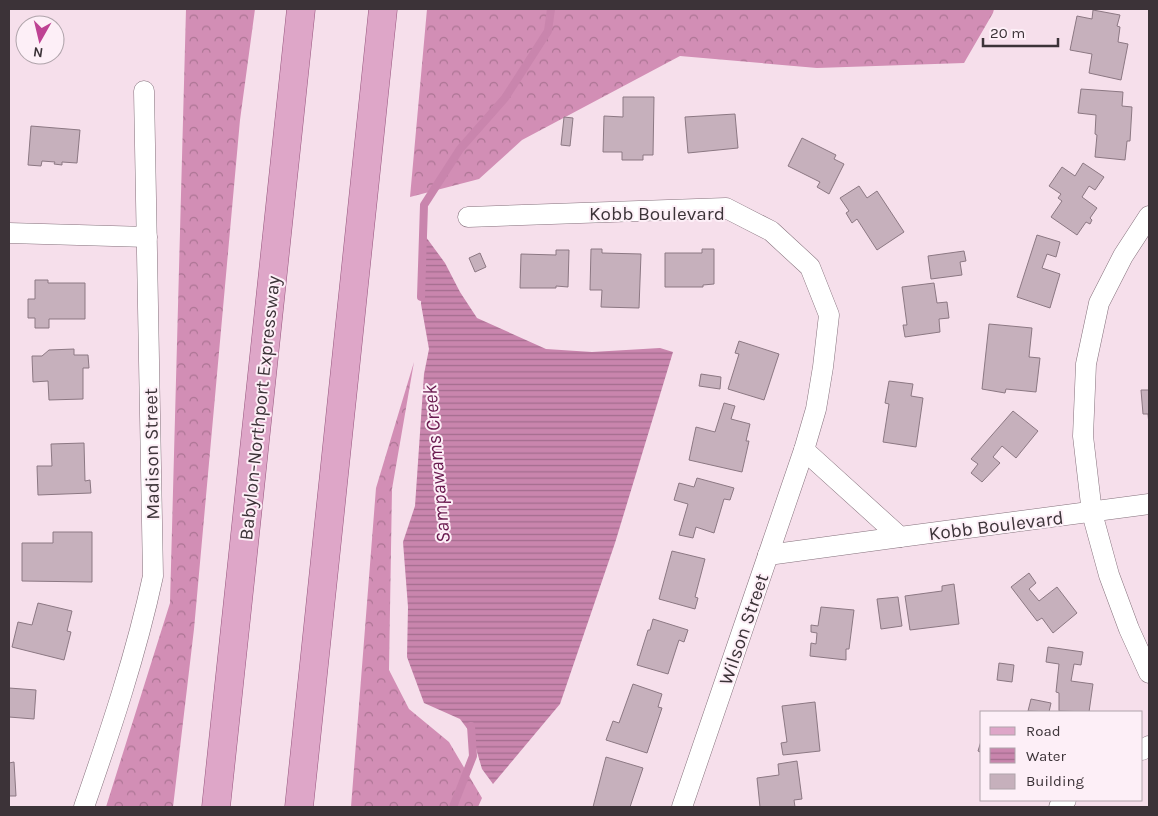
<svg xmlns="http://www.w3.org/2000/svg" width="1158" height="816" font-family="Karla,sans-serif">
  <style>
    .forest { fill: url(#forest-crowns) }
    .water { fill: url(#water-rules) }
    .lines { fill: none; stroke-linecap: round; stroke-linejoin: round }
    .stream { stroke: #c985ad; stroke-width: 8 }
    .building { fill: #c6b0bc; stroke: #8c7883 }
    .street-casing { stroke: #85717c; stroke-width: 21 }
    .primary-casing { stroke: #97577e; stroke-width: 29 }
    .street { stroke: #fff; stroke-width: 20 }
    .primary { stroke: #dea6c8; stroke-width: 28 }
    .labels { text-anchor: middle; stroke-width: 4; stroke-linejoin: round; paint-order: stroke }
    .street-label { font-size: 19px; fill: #3c3338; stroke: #fdeff7 }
    .water-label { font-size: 20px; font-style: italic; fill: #691a4f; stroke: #fdeff7 }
  </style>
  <defs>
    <pattern id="forest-crowns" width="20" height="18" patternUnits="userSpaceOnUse" patternTransform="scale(1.25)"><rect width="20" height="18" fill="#d28eb5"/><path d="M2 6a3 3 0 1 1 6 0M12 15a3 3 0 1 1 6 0" fill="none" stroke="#ac7594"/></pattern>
    <pattern id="water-rules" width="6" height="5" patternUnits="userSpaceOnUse" patternTransform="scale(1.25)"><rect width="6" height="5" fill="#c985ad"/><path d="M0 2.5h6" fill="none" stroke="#a46d8e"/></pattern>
  </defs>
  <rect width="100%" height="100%" fill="#f6dfeb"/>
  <g class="forest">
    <polygon points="186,9 255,9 240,120 194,629 173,807 106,807 170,603"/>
    <polygon points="427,9 994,9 993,13 964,63 817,68 680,56 522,140 479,179 410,197"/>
    <polygon points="414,362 392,489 389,670 409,709 449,742 482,798 478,807 351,807 376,488"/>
  </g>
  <polygon class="water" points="423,233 445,263 460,292 477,318 546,349 592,352 660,348 673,352 615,543 560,704 493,784 482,769 472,735 460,719 424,703 407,657 408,607 403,542 415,506 424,374 429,349 421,304"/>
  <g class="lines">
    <g class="stream">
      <polyline points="421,297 424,205 460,149 505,98 548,31 551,9"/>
      <polyline points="453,807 473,756 471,726"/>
    </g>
  </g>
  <g class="building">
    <polygon points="1093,10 1120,15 1117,26 1120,27 1118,42 1128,44 1121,80 1089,73 1092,54 1070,50 1077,16 1092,19"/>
    <polygon points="1081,89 1123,92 1122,106 1132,107 1130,141 1127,141 1125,160 1095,157 1097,135 1095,134 1096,115 1078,113"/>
    <polygon points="623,97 654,97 653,155 643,155 643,160 622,160 622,152 603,152 604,116 623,117"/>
    <polygon points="735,114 738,148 688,153 685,117"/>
    <polygon points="564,117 573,118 570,146 561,145"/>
    <polygon points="31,126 80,130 77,163 62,162 62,165 54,164 55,162 42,161 41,166 28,165"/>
    <polygon points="802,138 836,155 834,159 844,164 829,194 817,187 820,182 788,166"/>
    <polygon points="1083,163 1104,177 1095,190 1089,186 1082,197 1097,208 1090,218 1092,220 1090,224 1086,222 1077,235 1051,217 1062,201 1058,198 1061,194 1049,186 1062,167 1075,176"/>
    <polygon points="859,186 867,198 877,191 904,232 877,250 857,219 852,223 846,213 849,211 840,198"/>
    <polygon points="1037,235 1060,242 1056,257 1047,254 1042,268 1060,274 1050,308 1017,297"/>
    <polygon points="591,249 602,249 602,253 641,254 639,308 601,307 602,290 590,290"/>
    <polygon points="702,249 714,249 714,284 703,285 703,287 665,287 665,253 702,253"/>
    <polygon points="556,250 569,250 568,287 556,286 556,288 520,288 521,254 556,255"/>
    <polygon points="964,251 966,261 960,262 962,275 931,279 928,256"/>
    <polygon points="480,253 486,267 475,272 469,258"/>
    <polygon points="35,280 48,280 48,283 85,283 85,319 49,319 49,328 35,328 35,318 28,318 28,299 35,299"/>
    <polygon points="934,283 937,303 947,302 949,318 939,319 940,332 905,337 903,325 907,325 902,287"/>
    <polygon points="989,324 1032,328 1029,357 1040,358 1036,392 1006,389 1005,393 982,389"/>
    <polygon points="739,341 779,354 764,400 728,389 739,354 735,353"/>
    <polygon points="74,349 74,355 88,355 89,368 83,368 83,399 49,400 48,381 33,382 32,356 42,356 49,350"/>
    <polygon points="701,374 721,377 720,389 699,386"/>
    <polygon points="889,381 913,384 911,396 923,398 916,447 883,442 889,404 885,403"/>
    <polygon points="1141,390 1149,390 1149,425 1148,414 1143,414"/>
    <polygon points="724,403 735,406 731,419 750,424 746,441 749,441 742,472 689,460 696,427 715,432"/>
    <polygon points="1013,411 1038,431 1016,458 1002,446 993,457 1000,463 982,482 971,473 978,464 971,459"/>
    <polygon points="84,443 85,481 90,480 91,493 38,495 37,466 52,466 51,444"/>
    <polygon points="697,478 734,488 730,500 724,499 714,533 696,527 693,538 679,535 688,504 674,500 679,483 694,487"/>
    <polygon points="53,532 92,532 92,582 22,581 22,543 53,543"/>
    <polygon points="672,551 705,559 695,597 698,598 695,609 659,599"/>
    <polygon points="1029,573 1036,583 1029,589 1039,601 1057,587 1077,613 1053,633 1042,618 1037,621 1011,587"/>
    <polygon points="954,584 959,624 910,630 905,596 942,591 942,586"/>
    <polygon points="898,597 902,626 881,629 877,599"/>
    <polygon points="38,603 72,611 67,631 71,632 64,660 12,647 18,622 32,625"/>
    <polygon points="821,607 854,610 849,649 846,649 846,660 810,656 811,643 816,644 817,633 811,632 811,625 818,626"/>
    <polygon points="653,619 688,630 684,642 679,640 668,674 637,665 648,630 650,630"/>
    <polygon points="1048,647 1083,652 1081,665 1074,664 1071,681 1093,684 1089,712 1059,711 1059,693 1056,692 1059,664 1046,662"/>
    <polygon points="999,663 1014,665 1012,682 997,680"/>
    <polygon points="633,684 662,694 658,707 662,708 647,753 606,740 613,721 619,723"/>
    <polygon points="9,688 36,690 34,719 9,717"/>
    <polygon points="1031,699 1051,703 1049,712 1028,711"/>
    <polygon points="815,702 820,751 783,755 781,743 787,742 782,706"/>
    <polygon points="982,738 982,753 978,751"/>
    <polygon points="606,757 643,768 630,807 593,807"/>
    <polygon points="797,761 802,799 794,800 795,807 760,807 757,778 779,775 778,764"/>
    <polygon points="14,762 16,796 9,796 9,763"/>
  </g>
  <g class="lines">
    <defs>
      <g id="street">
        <polyline points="1149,216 1123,256 1099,303 1086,364 1083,436 1092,513 1109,575 1129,629 1149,673"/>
        <polyline points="468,217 726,208 771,231 810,267 829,315 823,367 816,409 804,450 682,807"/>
        <polyline points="9,233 147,237"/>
        <polyline points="804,450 900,537 1149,504"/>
        <polyline points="768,555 900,537"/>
        <polyline points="1142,750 1149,746"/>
        <path d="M84,807C110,732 136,655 153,576L144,91"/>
        <polyline points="1059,807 1066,800"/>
      </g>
      <g id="primary">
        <polyline points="216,807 301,9"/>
        <polyline points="299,807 383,9"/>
      </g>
    </defs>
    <use href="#street" class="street-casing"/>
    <use href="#primary" class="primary-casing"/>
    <use href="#street" class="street"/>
    <use href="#primary" class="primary"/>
  </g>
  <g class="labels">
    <g class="street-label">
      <text x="657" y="220">Kobb Boulevard</text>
      <text transform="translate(259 408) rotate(-84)" y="7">Babylon-Northport Expressway</text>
      <text transform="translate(151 454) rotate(-91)" y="7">Madison Street</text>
      <text transform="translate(996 525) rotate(-7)" y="7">Kobb Boulevard</text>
      <text transform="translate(743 629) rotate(-71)" y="7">Wilson Street</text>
    </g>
    <g class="water-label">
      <text transform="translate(436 464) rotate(-95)" y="7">Sampawams Creek</text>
    </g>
  </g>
  <rect width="1158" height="816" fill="none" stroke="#3c3338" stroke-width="20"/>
  <rect x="980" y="711" width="162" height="90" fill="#fdeff7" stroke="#b0a4ab"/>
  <rect x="990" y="727" width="25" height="8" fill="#dea6c8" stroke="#b0a4ab"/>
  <text x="1026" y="736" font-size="15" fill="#3c3338">Road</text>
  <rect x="990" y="748" width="25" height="15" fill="url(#water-rules)" stroke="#b0a4ab"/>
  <text x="1026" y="761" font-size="15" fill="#3c3338">Water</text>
  <rect x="990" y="774" width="25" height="15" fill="#c6b0bc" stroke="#b0a4ab"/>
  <text x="1026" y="786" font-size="15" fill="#3c3338">Building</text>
  <g transform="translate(40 40) rotate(188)"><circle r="24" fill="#fdeff7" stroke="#b0a4ab"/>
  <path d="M0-4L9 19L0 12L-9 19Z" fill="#be4293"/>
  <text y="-8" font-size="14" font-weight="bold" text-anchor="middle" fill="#3c3338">N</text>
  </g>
  <path d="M983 38v8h75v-8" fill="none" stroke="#3c3338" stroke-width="2.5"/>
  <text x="990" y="38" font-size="15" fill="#3c3338" stroke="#fdeff7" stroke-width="4" paint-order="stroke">20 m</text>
</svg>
